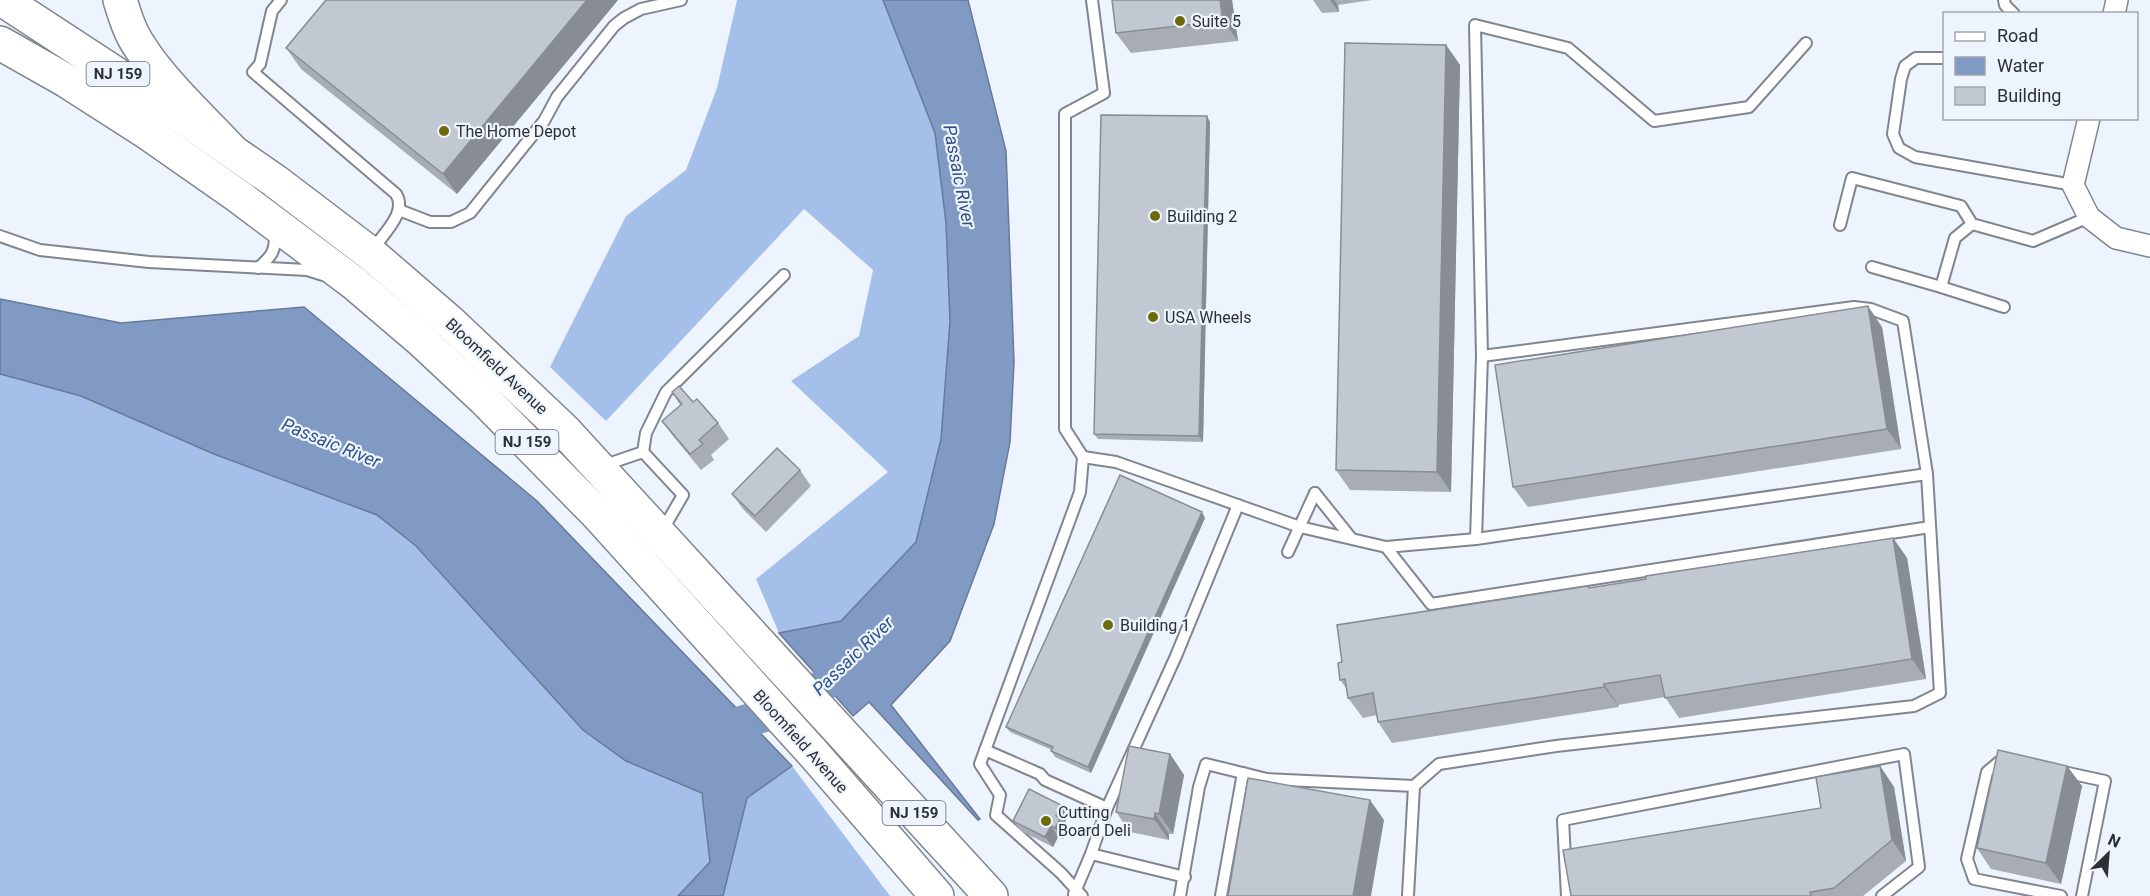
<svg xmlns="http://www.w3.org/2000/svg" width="2150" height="896" font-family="Roboto,sans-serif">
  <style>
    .forest { fill: #a4bfe9 }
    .water { fill: #809ac3; stroke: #677a98; stroke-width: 1.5 }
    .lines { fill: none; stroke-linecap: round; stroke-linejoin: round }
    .river { stroke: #809ac3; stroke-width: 33 }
    .service-casing { stroke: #80858e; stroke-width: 14 }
    .minor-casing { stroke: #80858e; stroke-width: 24 }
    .primary-casing { stroke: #80858e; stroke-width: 36 }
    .trunk-casing { stroke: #80858e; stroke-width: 36 }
    .service { stroke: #fff; stroke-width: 10 }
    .minor { stroke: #fff; stroke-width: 21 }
    .primary { stroke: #fff; stroke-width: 33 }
    .trunk { stroke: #fff; stroke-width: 33 }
    .wall { fill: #a7acb5 }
    .shaded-wall { fill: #888c93 }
    .building { fill: #c2c8d2; stroke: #888c93; stroke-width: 1.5 }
    .poi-dot { fill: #6c6b09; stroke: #edf4fd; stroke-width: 2 }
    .labels { text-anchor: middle; stroke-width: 4.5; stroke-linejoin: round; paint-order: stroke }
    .shield { fill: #edf4fd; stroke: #676b70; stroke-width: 1.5 }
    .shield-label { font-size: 15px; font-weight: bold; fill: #2d3033 }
    .poi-label { font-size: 16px; fill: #2d3033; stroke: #edf4fd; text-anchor: start }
    .street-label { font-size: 16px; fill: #2d3033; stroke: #edf4fd }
    .water-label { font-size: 18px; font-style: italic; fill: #2f5187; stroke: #edf4fd }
  </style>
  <rect width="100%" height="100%" fill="#edf4fd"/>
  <g class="forest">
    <polygon points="737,0 883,0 935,133 946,223 950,321 941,439 916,542 841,621 779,633 756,579 888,472 791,381 859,336 873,270 804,209 606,421 550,367 626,216 686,170 717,88"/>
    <polygon points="0,374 81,396 214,454 377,515 416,546 626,761 702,793 710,862 678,896 0,896"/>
    <polygon points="792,766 890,896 723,896 747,797"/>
  </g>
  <g class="water">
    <polygon points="883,0 968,0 1006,151 1014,362 1010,442 994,524 950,641 891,705 980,819 978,820 869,702 853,716 779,633 841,621 916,542 941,439 950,321 946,223 935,133"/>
    <polygon points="0,299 121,323 304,307 537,501 792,766 747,798 723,896 678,896 710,862 702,793 626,761 583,730 416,546 377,515 214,454 81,396 0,374"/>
  </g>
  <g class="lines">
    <polyline class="river" points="705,730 708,732 804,704 856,653"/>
    <defs>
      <g id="service">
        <path d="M281,0L272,11L260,64L253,72L396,194C408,213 382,234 373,250"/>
        <polyline points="2004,0 2005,5 2014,14"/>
        <polyline points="1944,58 1916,58 1905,66 1901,79 1893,134 1899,148 1915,157 2073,185"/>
        <polyline points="399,210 430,222 451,222 470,213 544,121 557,97 614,26 624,18 641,9 681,0"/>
        <polyline points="1840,225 1852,178 1961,206 1972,224 2033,241 2089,217"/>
        <polyline points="0,236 40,250 149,262 307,270 323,275"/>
        <polyline points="1872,267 1941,287 1955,238 1972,224"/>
        <path d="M258,268C271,257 277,250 274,233"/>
        <polyline points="1941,287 2004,307"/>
        <polyline points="643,452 646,433 666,392 784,275"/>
        <polyline points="1083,457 1116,462 1300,527 1386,547 1476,539 1927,474"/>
        <polyline points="602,466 643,452 683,495 662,531"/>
        <polyline points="1315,493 1351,538"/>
        <polyline points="1476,539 1482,356 1475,25 1568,48 1654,121 1749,107 1806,43"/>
        <polyline points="1386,547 1431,604 1930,527"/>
        <polyline points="1288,552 1315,493"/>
        <polyline points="985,750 1040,774 1045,780 1107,808"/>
        <polyline points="2006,762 1999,762 1987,772 1967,859 1974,879 2061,896"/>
        <polyline points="2059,771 2105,781 2082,896"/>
        <polyline points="1091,854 1185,877"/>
        <polyline points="1074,894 1091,854 1107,808 1176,656 1238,505"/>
        <polyline points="1082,896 1061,873 996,815 1000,795 980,764 1080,492 1083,457 1065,429 1065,114 1104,93 1092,0"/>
        <polyline points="1180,896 1199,787 1206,764 1267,779 1414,786 1439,764 1556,746 1914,706 1940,693 1927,474 1903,321 1871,309 1854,307 1482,356"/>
        <polyline points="1221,896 1243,773"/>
        <polyline points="1408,896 1414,786"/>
        <polyline points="1567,896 1563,820 1904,754 1919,867 1882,896"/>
      </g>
      <g id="minor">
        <polyline points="2114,14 2117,0"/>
        <polyline points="2089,118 2073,185 2089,217 2116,238 2150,246"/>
      </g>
      <g id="primary">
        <polyline points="3,0 182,117 275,181 371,254 451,323 564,430 991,896"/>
        <polyline points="0,43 67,81 145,131 238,196 354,283 422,341 484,399 598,515 813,753 937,896"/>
      </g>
      <path id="trunk" d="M120,0C125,16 130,33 140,47C162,82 203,120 232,151"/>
    </defs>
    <use href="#service" class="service-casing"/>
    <use href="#minor" class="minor-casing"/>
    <use href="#primary" class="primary-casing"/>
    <use href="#trunk" class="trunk-casing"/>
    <use href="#service" class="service"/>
    <use href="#minor" class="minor"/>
    <use href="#primary" class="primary"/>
    <use href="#trunk" class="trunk"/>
  </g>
  <g class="wall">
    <polygon points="326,0 618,0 457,194 301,69 286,48"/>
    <polygon points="1232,0 1238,41 1131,53 1116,33"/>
    <polygon points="1313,0 1372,0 1338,5 1339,12 1322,13"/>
    <polygon points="1446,45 1460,65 1451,492 1350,490 1336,470"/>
    <polygon points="1210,122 1203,442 1098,439 1094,434"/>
    <polygon points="1882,327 1901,449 1528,507 1513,487"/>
    <polygon points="672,392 693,402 718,423 729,439 711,455 714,460 701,470 673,436 662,421 680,405"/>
    <polygon points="800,470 811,486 766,532 743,509 732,494"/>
    <polygon points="1205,518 1091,773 1055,757 1051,751 1052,750 1010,732 1006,727"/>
    <polygon points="1893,538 1907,558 1926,679 1679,718 1665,697 1618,705 1619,707 1392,743 1378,722 1377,715 1363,718 1348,698 1347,689 1340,680 1342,662 1588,586 1590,588"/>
    <polygon points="1170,754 1184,775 1173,834 1169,834 1169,840 1130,832 1116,812"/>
    <polygon points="1880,766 1894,787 1906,861 1863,896 1571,896 1821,808"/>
    <polygon points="2067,766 2082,786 2061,884 1991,869 1977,848"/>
    <polygon points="1068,816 1064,824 1068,829 1063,839 1058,837 1053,847 1021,831 1013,821"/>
  </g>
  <g class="shaded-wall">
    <polygon points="587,0 618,0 457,194 443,174"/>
    <polygon points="1220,0 1232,0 1238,41 1223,21"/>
    <polygon points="1330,0 1334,0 1338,5 1339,12"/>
    <polygon points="1446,45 1460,65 1451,492 1437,472"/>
    <polygon points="1207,116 1210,122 1203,442 1199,436"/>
    <polygon points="1868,306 1882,327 1901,449 1887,429"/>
    <polygon points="1202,512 1205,518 1091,773 1088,767"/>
    <polygon points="1893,538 1907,558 1926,679 1912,659"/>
    <polygon points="1604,684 1618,705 1619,707 1604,687"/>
    <polygon points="1170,754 1184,775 1173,834 1159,814"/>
    <polygon points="1880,766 1894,787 1906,861 1892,840"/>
    <polygon points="2067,766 2082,786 2061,884 2046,863"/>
    <polygon points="1370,800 1384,820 1371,896 1353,896"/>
    <polygon points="1061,805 1068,816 1064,824 1068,829 1063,839 1055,828 1056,816"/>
    <polygon points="1155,813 1169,834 1169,840 1154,819"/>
    <polygon points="1051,826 1058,837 1053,847 1045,837"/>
  </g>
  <g class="building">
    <polygon points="326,0 587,0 443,174 286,48"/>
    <polygon points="1112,0 1220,0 1223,21 1116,33"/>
    <polygon points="1345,43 1446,45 1437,472 1336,470"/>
    <polygon points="1101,115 1207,116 1199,436 1094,434"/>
    <polygon points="1868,306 1887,429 1513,487 1495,365"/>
    <polygon points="679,386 693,402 697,399 718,423 699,440 703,444 690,454 662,421 682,404 672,392"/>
    <polygon points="777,448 800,470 755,516 732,494"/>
    <polygon points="1120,475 1202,512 1088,767 1051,751 1053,747 1006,727"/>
    <polygon points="1893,538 1912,659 1665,698 1660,675 1604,684 1604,687 1378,722 1373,693 1348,698 1345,679 1340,680 1338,663 1342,662 1337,625 1588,586 1589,588 1646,579 1646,576"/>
    <polygon points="1129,746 1170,754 1159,814 1155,813 1154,819 1116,812"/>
    <polygon points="1998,750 2067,766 2046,863 1977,848"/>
    <polygon points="1880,766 1892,840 1834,888 1810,892 1811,896 1571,896 1563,850 1821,808 1816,777"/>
    <polygon points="1248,778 1370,800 1353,896 1228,896"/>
    <polygon points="1029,789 1061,805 1056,816 1060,818 1055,828 1051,826 1045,837 1013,821"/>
  </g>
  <g class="poi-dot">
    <circle cx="1180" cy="21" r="6"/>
    <circle cx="444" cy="131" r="6"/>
    <circle cx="1155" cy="216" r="6"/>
    <circle cx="1153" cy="317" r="6"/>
    <circle cx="1108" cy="625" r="6"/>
    <circle cx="1046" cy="821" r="6"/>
  </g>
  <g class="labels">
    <g class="shield">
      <rect x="86.5" y="62" width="63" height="24" rx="4.5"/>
      <rect x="495.5" y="430" width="63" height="24" rx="4.5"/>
      <rect x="882.5" y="801" width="63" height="24" rx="4.5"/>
    </g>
    <g class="shield-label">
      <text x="118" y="79">NJ 159</text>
      <text x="527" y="447">NJ 159</text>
      <text x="914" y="818">NJ 159</text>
    </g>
    <g class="poi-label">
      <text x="1192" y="27">Suite 5</text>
      <text x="456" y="137">The Home Depot</text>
      <text x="1167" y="222">Building 2</text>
      <text x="1165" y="323">USA Wheels</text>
      <text x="1120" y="631">Building 1</text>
      <text x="1058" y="818">Cutting<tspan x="1058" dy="18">Board Deli</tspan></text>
    </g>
    <g class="street-label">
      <text transform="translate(497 366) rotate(43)" y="6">Bloomfield Avenue</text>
      <text transform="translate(801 741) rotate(48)" y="6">Bloomfield Avenue</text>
    </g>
    <g class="water-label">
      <text transform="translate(959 176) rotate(79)" y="6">Passaic River</text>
      <text transform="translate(331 443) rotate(22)" y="6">Passaic River</text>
      <text transform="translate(853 656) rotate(-44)" y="6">Passaic River</text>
    </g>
  </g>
  <rect x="1943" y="12" width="195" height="108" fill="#edf4fd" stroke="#a0a6ac" stroke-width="1.5"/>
  <rect x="1955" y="32" width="30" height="9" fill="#ffffff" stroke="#a0a6ac" stroke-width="1.5"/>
  <text x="1997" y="42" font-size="18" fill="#2d3033">Road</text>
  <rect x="1955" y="57" width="30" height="18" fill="#809ac3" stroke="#a0a6ac" stroke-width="1.5"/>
  <text x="1997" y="72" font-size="18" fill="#2d3033">Water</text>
  <rect x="1955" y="87" width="30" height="18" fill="#c2c8d2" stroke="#a0a6ac" stroke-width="1.5"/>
  <text x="1997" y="102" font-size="18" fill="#2d3033">Building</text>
  <g transform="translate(2108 854) rotate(25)" stroke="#edf4fd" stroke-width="4.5" paint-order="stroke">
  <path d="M0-4.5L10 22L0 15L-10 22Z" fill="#2d3033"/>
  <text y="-9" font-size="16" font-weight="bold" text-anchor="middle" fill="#2d3033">N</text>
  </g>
</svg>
